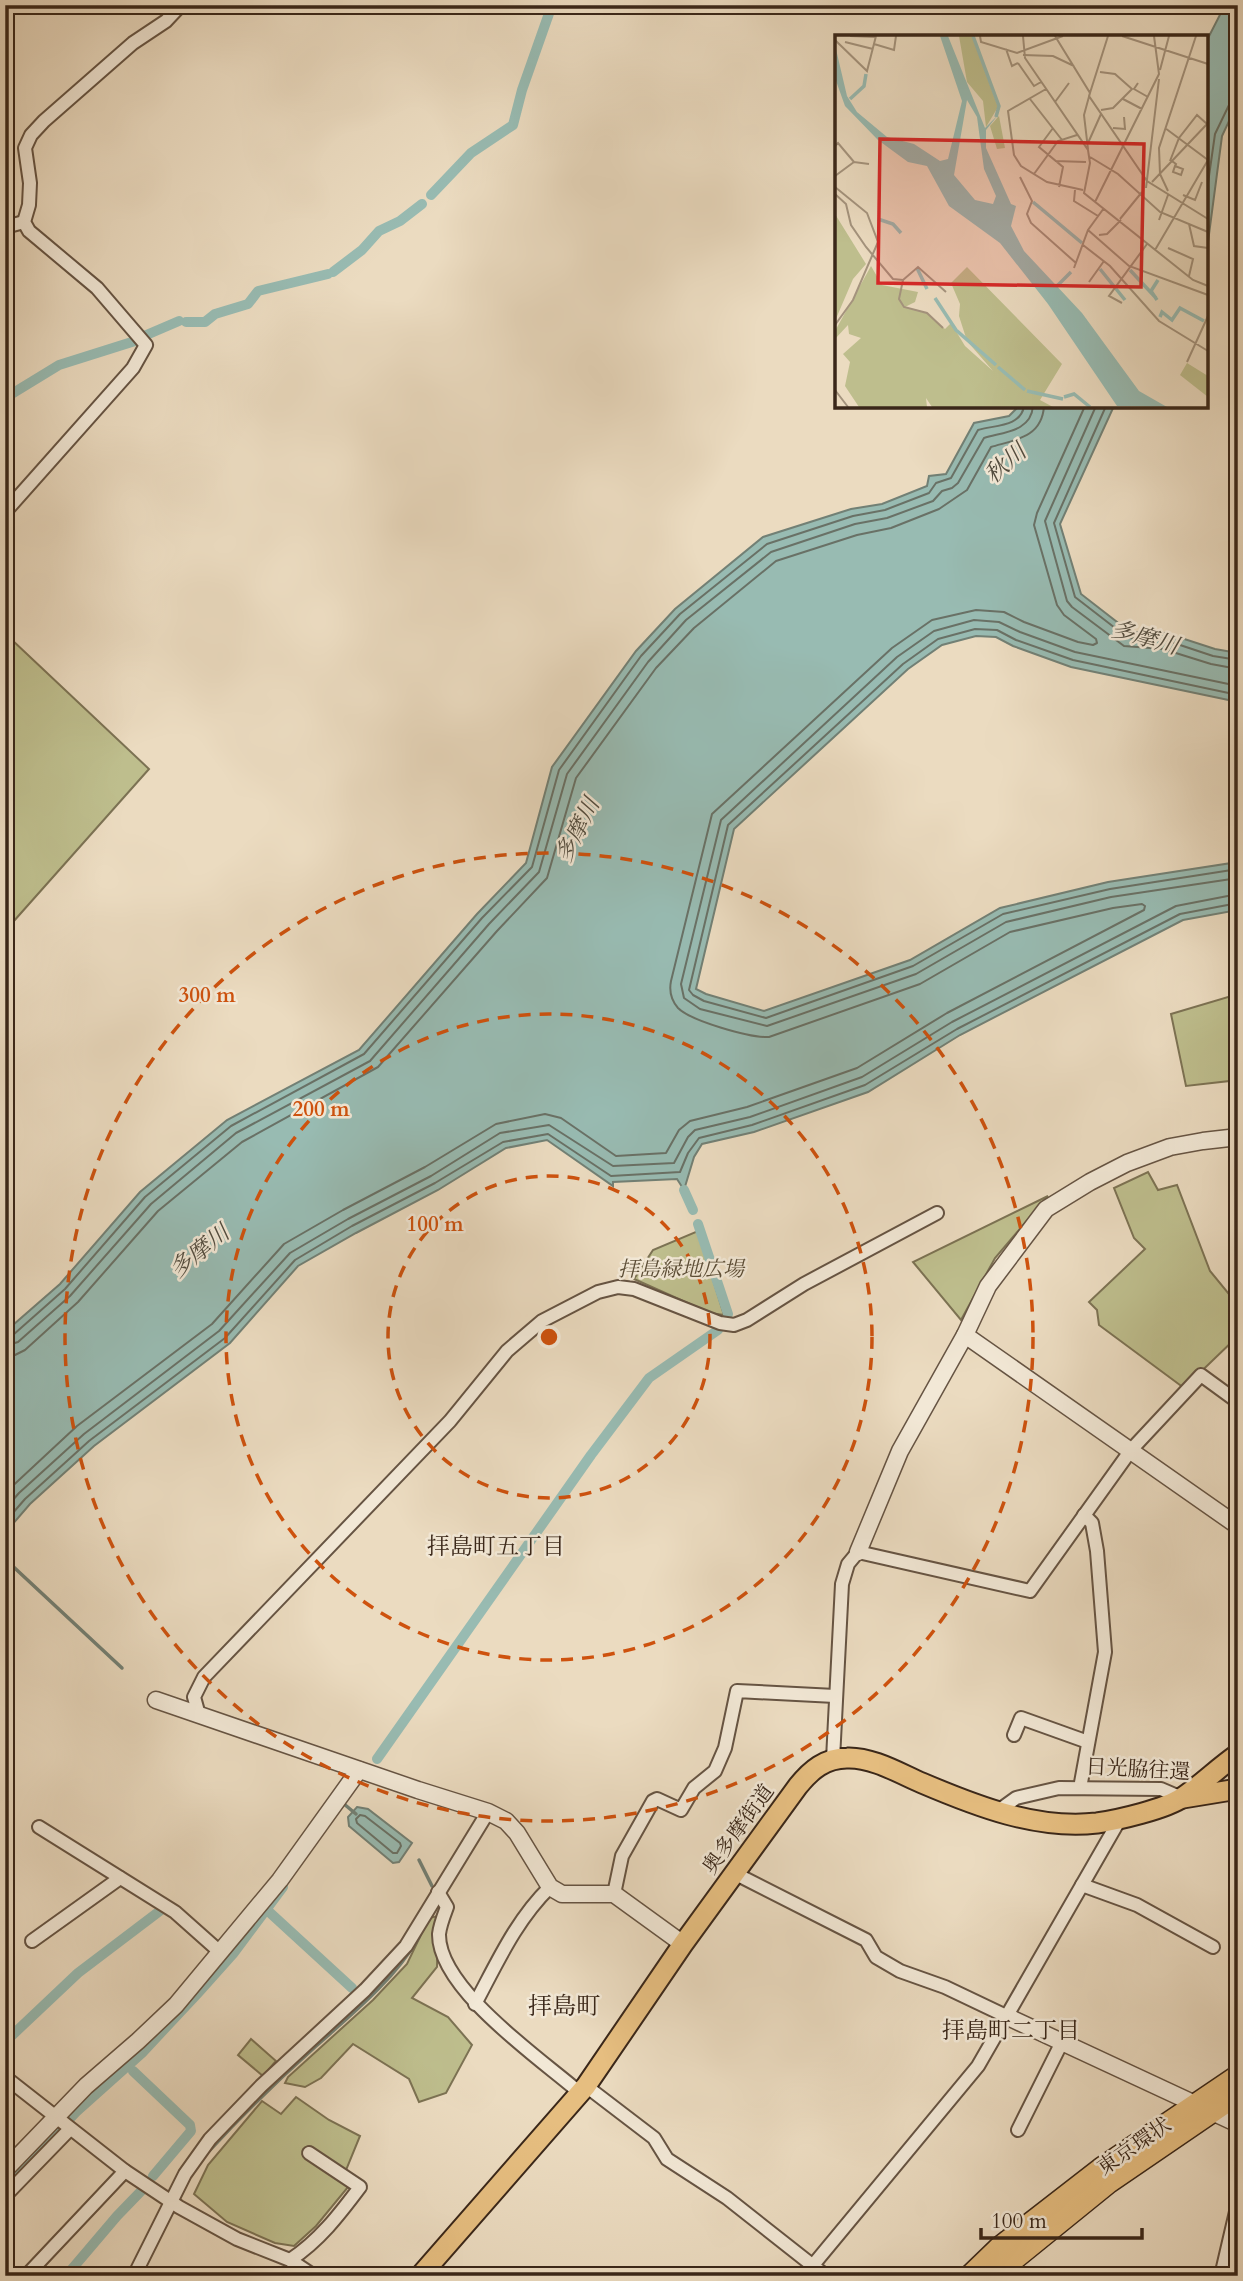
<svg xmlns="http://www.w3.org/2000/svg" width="1243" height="2281" font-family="Cardo,'Noto Serif JP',serif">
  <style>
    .green { fill: #bebe8d; stroke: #7c7253; stroke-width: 2 }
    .water { fill: #98bbb2; stroke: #728075; stroke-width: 2 }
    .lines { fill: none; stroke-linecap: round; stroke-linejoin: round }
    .shore { stroke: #697166; stroke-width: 2 }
    .stream { stroke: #728075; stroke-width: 3.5 }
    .canal { stroke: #98bbb2; stroke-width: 10 }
    .minor-casing { stroke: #665443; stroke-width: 16 }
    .tertiary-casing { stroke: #665443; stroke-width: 19 }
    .primary-casing { stroke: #3a2719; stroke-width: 23 }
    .trunk-casing { stroke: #3a2719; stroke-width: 24 }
    .minor { stroke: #f2e8d6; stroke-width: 12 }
    .tertiary { stroke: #f2e8d6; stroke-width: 16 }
    .primary { stroke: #e6be80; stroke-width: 19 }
    .trunk { stroke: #e6be80; stroke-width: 21 }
    .ring { fill: none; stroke: #ce520e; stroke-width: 3.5; stroke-dasharray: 12 9 }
    .labels { text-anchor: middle; stroke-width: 5; stroke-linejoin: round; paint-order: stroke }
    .park-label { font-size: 21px; font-style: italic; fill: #5b4d36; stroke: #f2e8d6 }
    .street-label { font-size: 21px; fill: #3a2719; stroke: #f2e8d6 }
    .water-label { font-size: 23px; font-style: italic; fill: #524c3f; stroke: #f2e8d6 }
    .neighbourhood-label { font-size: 23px; fill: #3a2719; stroke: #f2e8d6 }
    .quarter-label { font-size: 24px; fill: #3a2719; stroke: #f2e8d6 }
    .inset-river { fill: none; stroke: #98bbb2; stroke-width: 3.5 }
    .inset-road { fill: none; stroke: #a4937d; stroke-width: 2 }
    .view { fill: #d62828; fill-opacity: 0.15; stroke: #d62828; stroke-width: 3.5 }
    .inset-edge { fill: none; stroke: #3a2719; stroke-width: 3.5 }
    .centre { fill: #ce520e; stroke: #f2e8d6; stroke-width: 3.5 }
    .ring-label { font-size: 21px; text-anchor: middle; font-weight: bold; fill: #ce520e; stroke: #f2e8d6; stroke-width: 5; stroke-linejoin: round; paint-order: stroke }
  </style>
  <rect width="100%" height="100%" fill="#ebdbc0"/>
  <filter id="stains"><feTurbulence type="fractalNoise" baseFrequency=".00286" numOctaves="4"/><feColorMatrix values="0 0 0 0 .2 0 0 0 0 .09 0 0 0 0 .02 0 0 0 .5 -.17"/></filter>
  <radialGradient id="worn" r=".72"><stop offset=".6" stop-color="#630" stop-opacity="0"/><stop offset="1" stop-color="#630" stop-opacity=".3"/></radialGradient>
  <g class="green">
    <polygon points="11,639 149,769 5,931 5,642"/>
    <polygon points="1238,994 1238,1080 1186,1086 1171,1014"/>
    <polygon points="1148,1172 1158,1190 1177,1185 1210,1271 1238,1305 1238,1336 1184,1388 1099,1325 1097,1310 1089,1302 1145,1249 1134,1238 1114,1188"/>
    <polygon points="1048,1196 995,1258 961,1320 913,1262"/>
    <polygon points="698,1231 724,1315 710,1313 634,1279 653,1250"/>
    <polygon points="438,1916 437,1967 412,1998 448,2017 472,2045 446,2093 419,2102 409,2079 353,2044 321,2078 305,2087 285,2083 288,2077 373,2000 407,1964 429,1918"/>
    <polygon points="251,2039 276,2061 263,2076 238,2055"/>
    <polygon points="296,2097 329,2120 360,2136 346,2170 355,2176 353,2181 316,2226 294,2246 275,2243 227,2222 194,2194 208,2165 262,2101 281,2114"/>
  </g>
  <g class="water">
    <polygon points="1225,5 1238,5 1238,102 1222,136 1206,257 1206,42"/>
    <polygon points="1019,406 1114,406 1060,524 1081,594 1130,632 1166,633 1215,649 1238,653 1238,702 1071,667 1013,646 996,637 976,636 942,645 908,669 734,829 696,989 706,994 764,1011 910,960 1000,908 1108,882 1238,862 1238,910 1183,920 960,1035 868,1092 754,1132 702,1144 694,1157 684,1190 677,1179 613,1182 613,1186 547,1140 506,1148 438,1190 356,1233 298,1266 230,1343 94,1446 30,1504 5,1533 5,1332 60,1284 140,1192 227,1120 359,1050 477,914 526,863 552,767 636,651 675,609 763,537 851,509 882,504 927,486 929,476 946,474 974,423 1009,416"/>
    <polygon points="357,1807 368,1809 412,1843 399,1862 393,1863 349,1826 348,1817"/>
  </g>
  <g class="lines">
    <g class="shore">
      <polyline points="1206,197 1215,134 1229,105 1238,101"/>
      <polyline points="1096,406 1045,521 1067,601 1072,607 1124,646 1163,649 1211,664 1238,669"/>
      <polyline points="1106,406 1054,523 1075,597 1128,638 1165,640 1213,656 1238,660"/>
      <polyline points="1238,686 1075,652 1020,632 999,622 974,620 934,631 897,657 721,820 681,984 684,998 700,1009 767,1026 916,974 1006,922 1111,897 1238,878"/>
      <polyline points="1238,695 1073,660 1016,640 997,630 975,629 938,639 903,664 728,825 689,990 693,995 704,1001 766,1018 913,966 1003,914 1110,889 1238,869"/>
      <path d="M5,1337L13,1335L65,1289L145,1197L231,1126L364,1054L482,918L532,867L559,770L641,656L680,614L767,544L853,516L885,510L929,493L936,483L951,478L978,430C994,425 1021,427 1024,406"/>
      <path d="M5,1346L18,1342L70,1296L151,1204L236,1133L370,1061L489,924L539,872L567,774L648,662L686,620L771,552L855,524L887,518L933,501L942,491L952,488L958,483L984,438C1003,432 1031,432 1033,406"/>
      <path d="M5,1356L15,1355L25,1350L78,1302L158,1211L242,1142L378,1067L497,931L547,878L576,778L656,668L694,628L776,561L857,535L891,528L939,509L967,490L991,447C1014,440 1042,438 1044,406"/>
      <path d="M5,1493L77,1426L212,1324L284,1244L343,1210L425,1167L496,1124L545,1114L561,1118L616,1156L666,1153L679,1130L690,1121L747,1107L857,1068L947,1013L1144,910L1145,906L1142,904L1113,908L1010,932L920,984L769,1037C750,1038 691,1021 678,1008C671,1000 669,991 671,981L712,814L892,648L932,620L976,610L1004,612L1024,622L1078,642L1093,645L1097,643L1096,639L1064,615L1057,605L1034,525L1037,513L1085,406"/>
      <polyline points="5,1509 19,1493 84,1434 219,1331 290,1253 348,1219 431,1176 500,1133 549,1125 613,1166 674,1163 688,1137 695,1130 750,1117 862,1077 952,1022 1176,906 1238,894"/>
      <polyline points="5,1522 25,1499 89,1441 225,1338 295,1260 352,1226 435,1183 503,1142 548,1134 611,1176 680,1172 688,1153 699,1138 752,1125 865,1085 957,1029 1180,914 1238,903"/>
      <polygon points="360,1815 365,1816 400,1843 401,1846 397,1853 393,1853 357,1823 356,1819"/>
    </g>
    <g class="stream">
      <polyline points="5,1559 122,1668"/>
      <polyline points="344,1804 356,1814"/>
      <polyline points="419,1860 432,1886"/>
      <path d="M209,2151C243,2114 279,2079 316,2046C353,2013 394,1980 419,1937"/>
    </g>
    <g class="canal">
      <polyline points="431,195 471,153 513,125 522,90 552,5"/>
      <polyline points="333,272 362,250 379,231 400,221 422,204"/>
      <polyline points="186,322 205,322 215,314 248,304 258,291 328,274"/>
      <polyline points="144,336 179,321"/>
      <polyline points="5,398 59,365 135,341"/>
      <polyline points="684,1190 693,1210"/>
      <polyline points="698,1224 728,1314"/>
      <polyline points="377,1759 591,1455 649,1378 718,1330"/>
      <polyline points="267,1910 352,1988"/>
      <polyline points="5,2042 78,1973 165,1907"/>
      <polyline points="133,2071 190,2125 191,2131 153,2176"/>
      <polyline points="16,2176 76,2112 142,2053 198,1993 233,1954 283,1887"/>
      <polyline points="66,2276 117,2216 146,2186"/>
    </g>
    <defs>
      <g id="minor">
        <polyline points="5,227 24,222"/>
        <polyline points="5,512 133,368 146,345 97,288 29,231 24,222 29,205 30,183 25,148 31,135 44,121 133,43 166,21 181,5"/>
        <polyline points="199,1715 194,1697 204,1677 450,1421 507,1351 542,1321 598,1292 618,1287 634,1289 720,1323 734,1325 747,1320 804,1284 937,1213"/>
        <polyline points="1014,1735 1021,1718 1088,1742"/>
        <polyline points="833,1759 842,1584 848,1564 858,1552 1030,1591 1131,1450 1201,1375 1238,1402"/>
        <polyline points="1080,1788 1105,1652 1097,1551 1092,1523 1084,1515"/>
        <polyline points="998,1811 1016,1798 1059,1788 1161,1789 1182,1798"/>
        <polyline points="39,1827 175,1912 220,1952"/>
        <polyline points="734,1873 866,1940 876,1957 900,1971 945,1987 1008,2017"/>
        <polyline points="1082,1885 1137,1905 1213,1947"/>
        <path d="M438,1892L447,1907C444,1915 440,1925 439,1934C438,1989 541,2059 580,2093"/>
        <polyline points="614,1894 622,1856 653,1801 657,1799 681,1810 694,1788 715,1771 725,1748 737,1691 835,1696"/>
        <polyline points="32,1941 120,1878"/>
        <path d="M475,2004C497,1963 516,1920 550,1887"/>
        <polyline points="5,2077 125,2171 179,2207 237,2239 290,2260 314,2276"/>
        <polyline points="586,2086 654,2138 667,2159 727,2198 826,2276"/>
        <polyline points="1018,2130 1062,2042"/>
        <polyline points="5,2196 70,2129"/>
        <path d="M290,2260C319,2241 339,2215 360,2187L309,2153"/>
        <polyline points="26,2276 125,2171"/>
        <polyline points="134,2276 185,2174 210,2139 261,2086 365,1990 406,1946 488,1812"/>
        <polyline points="804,2276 978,2066 1120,1819"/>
        <polyline points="1221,2276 1238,2203"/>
      </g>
      <g id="tertiary">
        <polyline points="965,1335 1238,1526"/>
        <polyline points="858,1552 900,1451 965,1335 988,1286 1046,1209 1090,1182 1127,1163 1170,1147 1203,1141 1238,1137"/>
        <polyline points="156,1700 418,1790 488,1812 506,1821 517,1833 550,1887 562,1894 614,1894 683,1944"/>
        <polyline points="1008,2017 1238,2124"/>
        <polyline points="5,2170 86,2086 138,2041 176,2005 280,1880 359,1770"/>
      </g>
      <g id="primary">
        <polyline points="1183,1798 1238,1789"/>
        <path d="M420,2276L586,2086L683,1944L798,1786C811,1770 825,1758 847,1758C872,1757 899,1773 922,1783C976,1806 1037,1830 1097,1823C1118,1820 1166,1809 1183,1797C1202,1784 1219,1767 1238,1754"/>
      </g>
      <g id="trunk">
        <polyline points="970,2276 999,2248 1102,2168 1238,2076"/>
        <polyline points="993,2276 1109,2182 1238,2094"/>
      </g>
    </defs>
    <use href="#minor" class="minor-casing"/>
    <use href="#tertiary" class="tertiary-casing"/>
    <use href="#primary" class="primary-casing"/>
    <use href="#trunk" class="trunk-casing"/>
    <use href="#minor" class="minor"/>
    <use href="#tertiary" class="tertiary"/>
    <use href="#primary" class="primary"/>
    <use href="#trunk" class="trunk"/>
  </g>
  <g class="ring">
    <circle cx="549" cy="1337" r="161"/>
    <circle cx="549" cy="1337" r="323"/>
    <circle cx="549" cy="1337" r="484"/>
  </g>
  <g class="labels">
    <g class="park-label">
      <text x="681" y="1276">拝島緑地広場</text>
    </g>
    <g class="street-label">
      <text transform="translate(1138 1769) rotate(3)" y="7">日光脇往還</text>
      <text transform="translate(738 1829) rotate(-54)" y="7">奥多摩街道</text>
      <text transform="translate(1134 2146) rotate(-35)" y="7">東京環状</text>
    </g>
    <g class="water-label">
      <text transform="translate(1005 463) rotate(-41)" y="8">秋川</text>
      <text transform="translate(1145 637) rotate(16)" y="8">多摩川</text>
      <text transform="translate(577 830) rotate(-63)" y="8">多摩川</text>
      <text transform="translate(199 1251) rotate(-39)" y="8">多摩川</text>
    </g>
    <g class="neighbourhood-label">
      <text x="496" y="1554">拝島町五丁目</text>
      <text x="1011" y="2038">拝島町二丁目</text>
    </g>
    <g class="quarter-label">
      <text x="564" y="2014">拝島町</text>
    </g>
  </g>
  <g transform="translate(835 35)">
    <rect width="373" height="373" fill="#ebdbc0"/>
    <path d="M124,1H137L163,72L151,92L148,66L132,47ZM164,81L170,113L162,114L155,91ZM0,179L31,229L18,244L0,286ZM36,231L47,250L83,257L80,267L70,272L92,278L110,294L116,288L130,311L158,336L132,306L124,281L125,269L116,248L132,232L227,329L205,365L218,372H97L91,363L92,372H24L10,351L15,327L8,319L26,303L14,299L13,290L0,304V296ZM352,328L373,341V362L345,340Z" fill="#bebe8d"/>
    <path d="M105,1H113L150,93L163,80L151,95V113L176,169L181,171L176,191L189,216L247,278L304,356L332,372L282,371L213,269L165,208L114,171L92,131L73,127L43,105L10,71L0,43V10L12,61L22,77L52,102L79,109L105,126L113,124L127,66ZM132,65L142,82L149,134L161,161L158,169L140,165L119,140Z" fill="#98bbb2" fill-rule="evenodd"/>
    <path class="inset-river" d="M138,1L164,71L161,82M15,64L29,51L31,39M198,167L247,208M43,184L58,189L66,198M82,233L92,254M265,234L290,265M295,235L321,263M221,252L236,237M100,263L121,295L161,330M322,265L316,256L323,245M325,282L327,277L337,285L345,273L369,286M163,332L190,355M192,356L228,364M229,362L239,359L255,372"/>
    <path class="inset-road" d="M15,1L41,2M145,1L146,7L182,18L228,1M188,1L190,23L253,115L255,128L249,158L358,245L373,251M220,1L255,58L249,80L253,114M273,1L254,61L312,146L373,184M287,1L373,29M0,5L32,36L41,1M10,7L38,14M39,9L59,15L61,1M171,14L177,31L183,28M188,20L218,21L239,31M183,28L199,51L206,47M325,35L334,1M265,37L280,39L297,54L278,73L266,75M303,48L299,54L313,62M211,54L173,76L179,120L186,131L212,147L248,155M195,64L227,105M288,64L307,74M220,67L234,48M218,93L204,112L228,132L224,152M278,93L290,94L289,82M330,93L373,125M253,108L266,79M0,111L3,108L19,127M255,122L283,139L325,177L373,197M220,126L251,127M335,126L344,103L362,80L372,89M337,126L341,129L340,131L338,137L346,140L348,134L340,131M199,139L223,106L242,100M0,141L19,127L34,129M185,142L197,166L192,179L196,188L241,228M317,147L373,88M0,152L32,178L43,207L18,265L0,290M311,153L324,44M240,155L239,166L263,181M333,156L325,139L324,113L361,1M0,159L11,169L16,190L31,212L58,244L68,245L83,232L111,257M348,160L360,165L367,147M260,167L324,39L319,1M285,184L307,157M324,185L333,160M354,189L359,211L373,213M253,195L294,231L373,260M264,200L272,199L286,185M248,210L275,231L324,286L373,316M333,213L358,224L354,241M320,215L373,125M239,233L253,195L269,173M68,245L64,264L69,272L92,278L108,293M254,247L269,226M287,268L274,261L312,209M352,327L373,281M0,355L13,372"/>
    <path class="view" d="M45,104L309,109L306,252L43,248Z"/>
    <rect width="373" height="373" class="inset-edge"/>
  </g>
  <circle cx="549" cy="1337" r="10" class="centre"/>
  <g class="ring-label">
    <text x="207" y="1002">300 m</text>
    <text x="321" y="1116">200 m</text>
    <text x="435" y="1231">100 m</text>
  </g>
  <rect width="1243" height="2281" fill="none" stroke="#ebdbc0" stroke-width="28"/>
  <rect x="7" y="7" width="1229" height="2267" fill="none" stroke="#3a2719" stroke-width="3.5"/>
  <rect x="14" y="14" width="1215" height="2253" fill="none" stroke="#3a2719" stroke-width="2"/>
  <path d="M981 2228v10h161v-10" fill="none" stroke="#3a2719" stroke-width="3.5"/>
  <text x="991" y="2228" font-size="21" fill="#3a2719" stroke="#f2e8d6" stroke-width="5" paint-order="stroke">100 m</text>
  <rect width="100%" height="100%" filter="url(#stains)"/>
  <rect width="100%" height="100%" fill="url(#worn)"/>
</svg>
